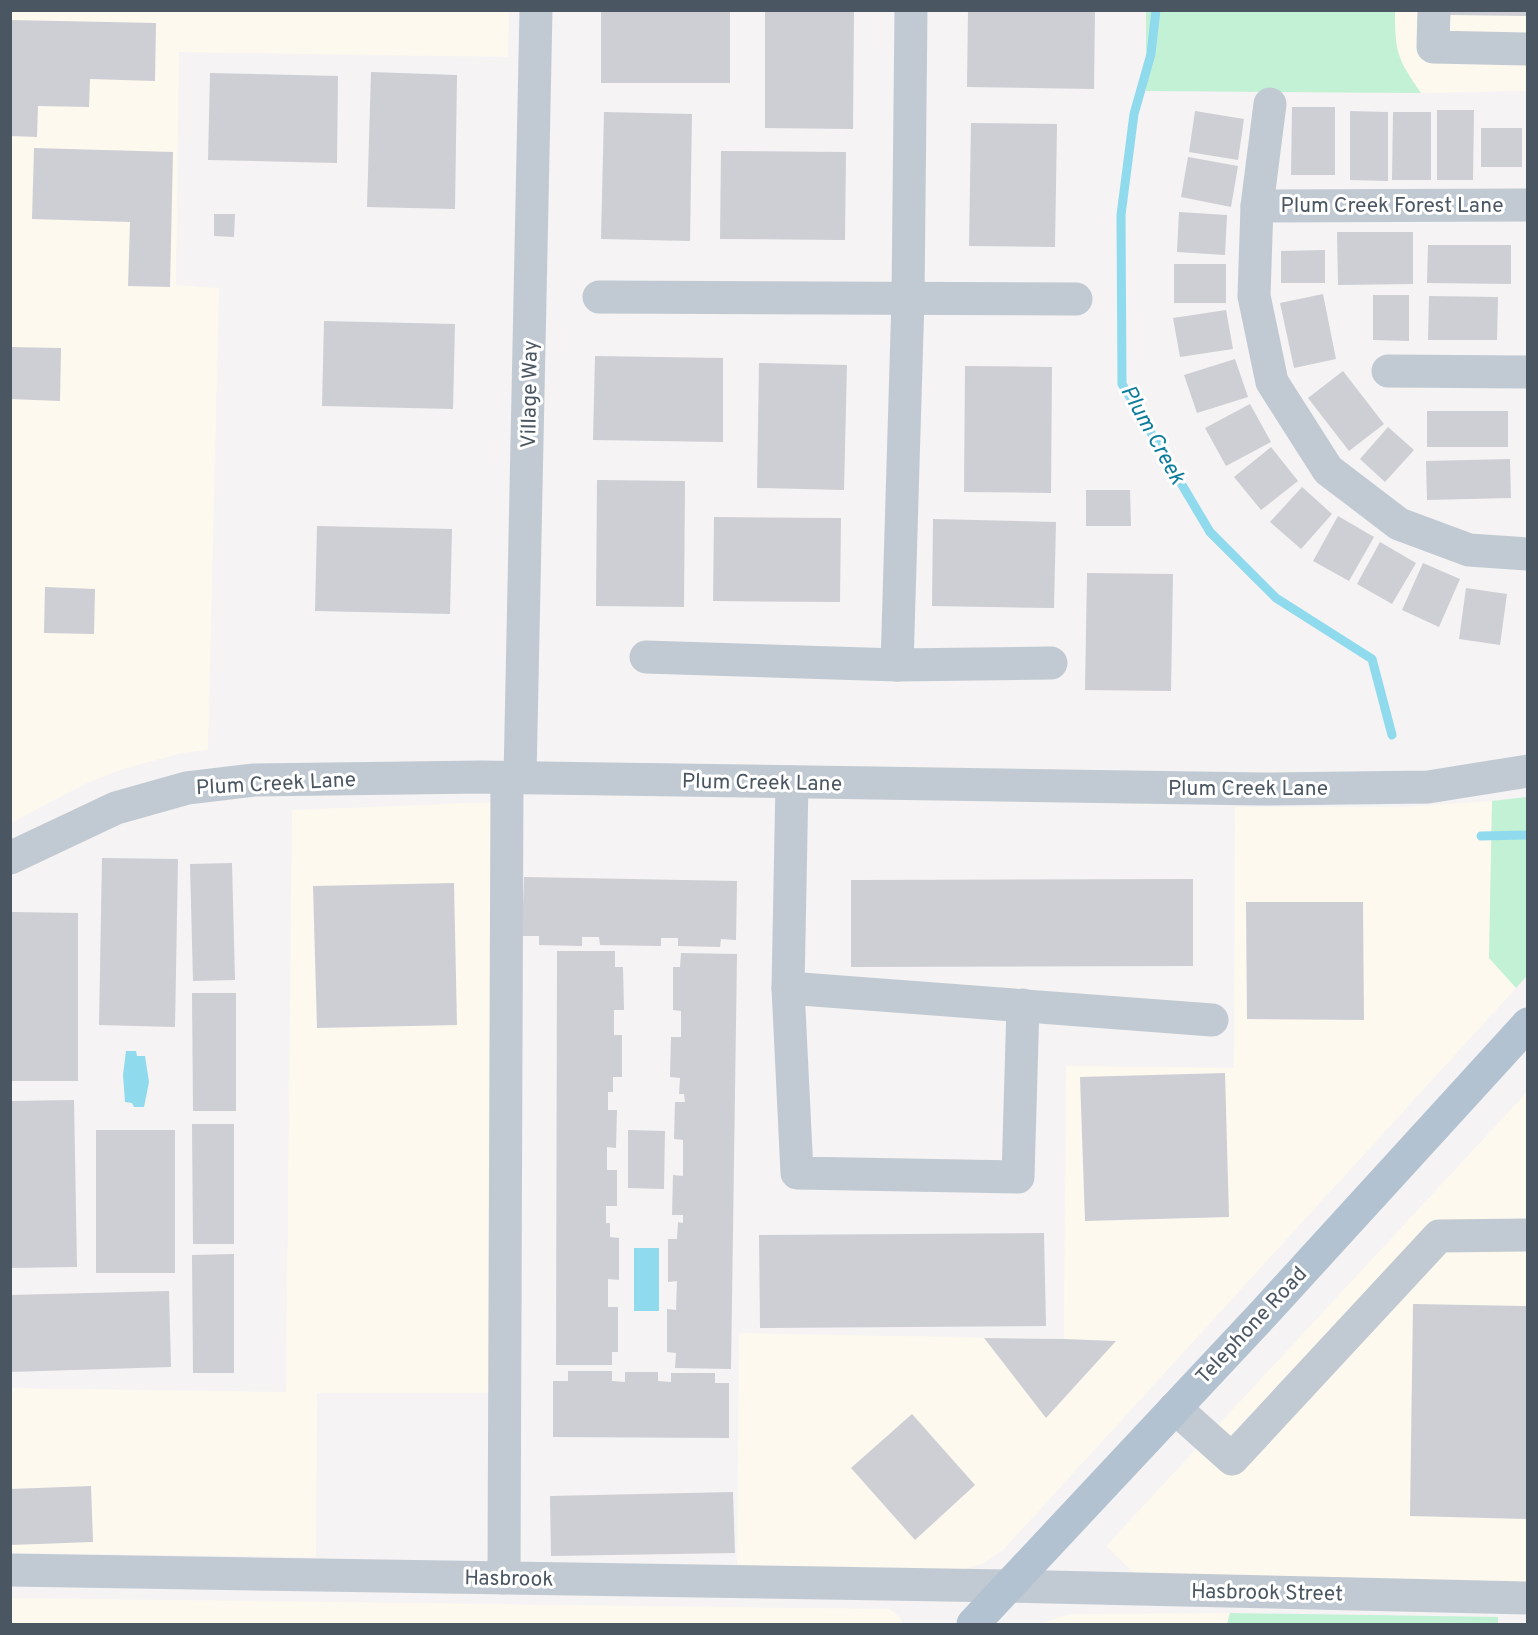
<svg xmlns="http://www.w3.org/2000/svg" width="1538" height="1635" font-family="Overpass,sans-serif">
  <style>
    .commercial { fill: #fdf9ef }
    .green { fill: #c3f1d5 }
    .water { fill: #90daee }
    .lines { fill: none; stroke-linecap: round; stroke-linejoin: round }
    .stream { stroke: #90daee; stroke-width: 9 }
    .building { fill: #cdcfd5 }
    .minor { stroke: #c1cad2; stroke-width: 33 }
    .major { stroke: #b3c2d1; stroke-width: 33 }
    .labels { text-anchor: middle; stroke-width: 6; stroke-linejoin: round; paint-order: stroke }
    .street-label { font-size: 21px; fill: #4a5661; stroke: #fff }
    .water-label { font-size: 22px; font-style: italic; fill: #0c7c9b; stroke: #fff }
  </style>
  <rect width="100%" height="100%" fill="#f5f3f3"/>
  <g class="commercial">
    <polygon points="11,11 509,11 508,57 179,52 176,285 219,288 208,750 182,753 123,769 87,783 11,823"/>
    <polygon points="1395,11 1527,11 1527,91 1421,93 1404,68 1395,48"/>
    <polygon points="1492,801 1489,958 1516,988 1004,1549 982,1564 961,1570 737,1565 739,1333 1064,1339 1066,1066 1234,1068 1235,807 1407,807"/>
    <polygon points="500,802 491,1393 317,1393 316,1557 11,1553 11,1388 286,1392 292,810"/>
    <polygon points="1527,1092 1527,1584 1135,1574 1106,1546"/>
    <polygon points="11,1598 889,1609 900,1617 903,1624 11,1624"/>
    <polygon points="1230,1613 1227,1624 1039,1624 1070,1614"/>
  </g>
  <g class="green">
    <path d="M1395,10C1395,53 1397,58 1421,93L1146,91V11Z"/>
    <polygon points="1527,797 1527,976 1516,988 1489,958 1492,801"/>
    <polygon points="1230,1613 1498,1617 1498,1624 1227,1624"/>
  </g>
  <g class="water">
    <polygon points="126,1051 136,1051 137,1056 145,1056 149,1082 144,1107 134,1107 132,1103 125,1102 123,1075"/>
    <rect x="634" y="1248" width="25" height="63"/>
  </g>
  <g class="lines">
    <g class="stream">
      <polyline points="1156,10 1151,54 1134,114 1121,215 1122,384 1210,532 1276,598 1372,659 1392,735"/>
      <polyline points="1481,836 1528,835"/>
    </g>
  </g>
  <g class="building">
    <rect x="601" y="10" width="129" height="73"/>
    <polygon points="765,10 854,10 853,129 765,128"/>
    <polygon points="968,10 1095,10 1094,89 967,87"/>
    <polygon points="1450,10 1528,10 1528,16 1450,15"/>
    <polygon points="10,20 156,23 155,81 90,79 89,107 38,106 37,137 10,136"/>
    <polygon points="371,72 457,75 455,209 367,207"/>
    <polygon points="210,73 338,76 337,163 208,160"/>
    <polygon points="1292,107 1335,107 1335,175 1291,175"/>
    <polygon points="1437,110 1474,110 1473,180 1437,180"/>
    <polygon points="1195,111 1244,119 1238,160 1189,152"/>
    <polygon points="1350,111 1388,112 1388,181 1350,180"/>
    <polygon points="604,112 692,114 690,241 601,239"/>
    <polygon points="1393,112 1431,112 1431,180 1392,180"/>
    <polygon points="971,123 1057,124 1055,247 969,246"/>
    <rect x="1481" y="128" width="41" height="39"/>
    <polygon points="34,148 173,152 170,287 128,286 130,222 32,219"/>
    <polygon points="721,151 846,152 845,240 720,239"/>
    <polygon points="1188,157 1238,166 1231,207 1181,197"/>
    <polygon points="1179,212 1227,215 1225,255 1177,252"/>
    <polygon points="214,214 235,214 234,237 214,236"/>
    <polygon points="1337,232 1413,232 1413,284 1338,285"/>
    <polygon points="1428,245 1511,245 1511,284 1427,283"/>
    <polygon points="1325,250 1325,283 1281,283 1281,251"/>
    <rect x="1174" y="264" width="52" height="39"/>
    <polygon points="1323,294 1336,359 1294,368 1280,303"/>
    <polygon points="1373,295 1409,295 1409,341 1373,340"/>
    <polygon points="1429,296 1498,297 1497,340 1428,340"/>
    <polygon points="1226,310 1233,349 1180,357 1173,318"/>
    <polygon points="324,321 455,324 453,409 322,406"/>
    <polygon points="10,347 61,348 60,401 10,399"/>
    <polygon points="595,356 723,358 723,442 593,440"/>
    <polygon points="1235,359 1248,397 1197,413 1184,375"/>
    <polygon points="759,363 847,365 844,490 757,488"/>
    <polygon points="965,366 1052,367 1051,493 964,492"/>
    <polygon points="1343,371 1384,424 1349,451 1308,398"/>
    <polygon points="1250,404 1271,442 1226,466 1205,428"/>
    <rect x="1427" y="411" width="81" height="36"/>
    <polygon points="1388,427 1414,450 1385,482 1360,459"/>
    <polygon points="1271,447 1298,481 1261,510 1234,477"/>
    <polygon points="1510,459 1511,498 1427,500 1426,461"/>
    <polygon points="597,480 685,481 684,607 596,606"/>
    <polygon points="1302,487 1332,514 1301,549 1270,522"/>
    <polygon points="1086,490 1130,490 1131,526 1086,526"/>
    <polygon points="1338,516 1374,537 1349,581 1313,561"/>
    <polygon points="714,517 841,518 840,602 713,601"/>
    <polygon points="933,519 1056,522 1054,608 932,606"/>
    <polygon points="317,526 452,529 450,614 315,611"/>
    <polygon points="1380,542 1416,563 1392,604 1357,584"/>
    <polygon points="1423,563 1460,579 1439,627 1402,610"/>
    <polygon points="1087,573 1173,574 1171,691 1085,690"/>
    <polygon points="45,587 95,589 94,634 44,633"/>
    <polygon points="1466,588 1507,594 1500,645 1459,639"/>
    <polygon points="102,858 178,859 175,1027 99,1025"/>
    <polygon points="232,863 235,980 193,981 190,864"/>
    <polygon points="524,877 737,881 736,940 721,939 720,947 678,946 678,938 661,938 661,946 600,945 599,937 582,937 582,946 539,945 539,936 522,936"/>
    <polygon points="1193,879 1193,966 851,967 851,880"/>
    <polygon points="454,883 457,1025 317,1028 313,886"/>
    <polygon points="1246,902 1363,902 1364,1020 1247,1019"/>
    <polygon points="10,912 78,913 78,1081 10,1081"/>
    <polygon points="557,951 615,951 615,967 623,967 624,1010 614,1010 614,1035 622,1035 622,1077 613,1077 613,1092 608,1092 608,1110 617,1110 616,1148 607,1147 607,1170 617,1170 617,1206 606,1206 606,1223 610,1223 610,1237 619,1238 619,1280 608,1279 608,1307 618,1307 618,1352 612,1352 612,1365 556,1365"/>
    <polygon points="681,953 737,954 731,1369 675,1368 676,1353 667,1352 667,1309 676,1310 677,1281 668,1282 668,1239 677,1239 678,1222 683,1223 683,1215 672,1215 673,1175 683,1176 683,1140 674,1139 675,1102 685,1102 684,1094 679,1094 680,1078 670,1077 671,1037 681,1037 681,1011 673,1010 673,967 680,967"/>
    <polygon points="192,993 236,993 236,1111 193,1111"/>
    <polygon points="1225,1073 1229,1217 1085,1221 1080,1077"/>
    <polygon points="74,1100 77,1267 10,1268 10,1101"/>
    <polygon points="192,1124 234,1124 234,1244 193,1244"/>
    <rect x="96" y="1130" width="79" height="143"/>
    <polygon points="628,1130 665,1131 664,1189 628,1188"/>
    <polygon points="1044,1233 1046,1326 760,1328 759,1235"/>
    <polygon points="234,1254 234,1373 193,1373 192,1255"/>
    <polygon points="169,1291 171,1367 10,1372 10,1295"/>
    <polygon points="1413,1304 1528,1306 1528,1519 1410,1516"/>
    <polygon points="984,1338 1064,1339 1116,1341 1046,1418"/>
    <polygon points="568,1371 612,1371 612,1381 625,1382 625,1372 658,1372 658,1381 671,1382 671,1373 715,1373 715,1383 729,1383 729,1438 553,1437 553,1381 568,1381"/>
    <polygon points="912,1414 975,1485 915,1540 851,1468"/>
    <polygon points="91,1486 93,1542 10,1545 10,1489"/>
    <polygon points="733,1492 735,1553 551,1556 550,1496"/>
  </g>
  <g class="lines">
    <g class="minor">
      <polyline points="1434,10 1433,47 1528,49"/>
      <polyline points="1270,104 1257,206 1254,296 1272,382 1328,470 1399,524 1469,550 1528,554"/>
      <polyline points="1257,206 1528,205"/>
      <polyline points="599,297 1076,299"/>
      <polyline points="1388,371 1528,372"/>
      <polyline points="646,657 897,665 1051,663"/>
      <polyline points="897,665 908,299 911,10"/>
      <polyline points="520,778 536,10"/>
      <polyline points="792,782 788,988 1212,1020"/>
      <polyline points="10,858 116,808 187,788 254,780 482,777 1262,789 1428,787 1528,771"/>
      <polyline points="788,988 797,1173 1018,1177 1023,1005"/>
      <polyline points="1175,1408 1232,1459 1439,1236 1528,1235"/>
      <polyline points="10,1570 1007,1586 1528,1598"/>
      <polyline points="504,1578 507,778"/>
    </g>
    <polyline class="major" points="973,1624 1265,1312 1528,1024"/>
  </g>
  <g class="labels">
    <g class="street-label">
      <text x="1392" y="212">Plum Creek Forest Lane</text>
      <text transform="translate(529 394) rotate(-89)" y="7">Village Way</text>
      <text transform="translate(762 782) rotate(1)" y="7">Plum Creek Lane</text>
      <text transform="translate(276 783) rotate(-3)" y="7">Plum Creek Lane</text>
      <text x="1248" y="795">Plum Creek Lane</text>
      <text transform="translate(1251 1325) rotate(-47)" y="7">Telephone Road</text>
      <text transform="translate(509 1578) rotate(1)" y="7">Hasbrook</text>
      <text transform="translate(1267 1592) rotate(1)" y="7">Hasbrook Street</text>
    </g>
    <g class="water-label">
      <text transform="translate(1154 434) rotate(61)" y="8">Plum Creek</text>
    </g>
  </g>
  <rect width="1538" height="1635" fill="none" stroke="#4a5661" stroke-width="24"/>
</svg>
